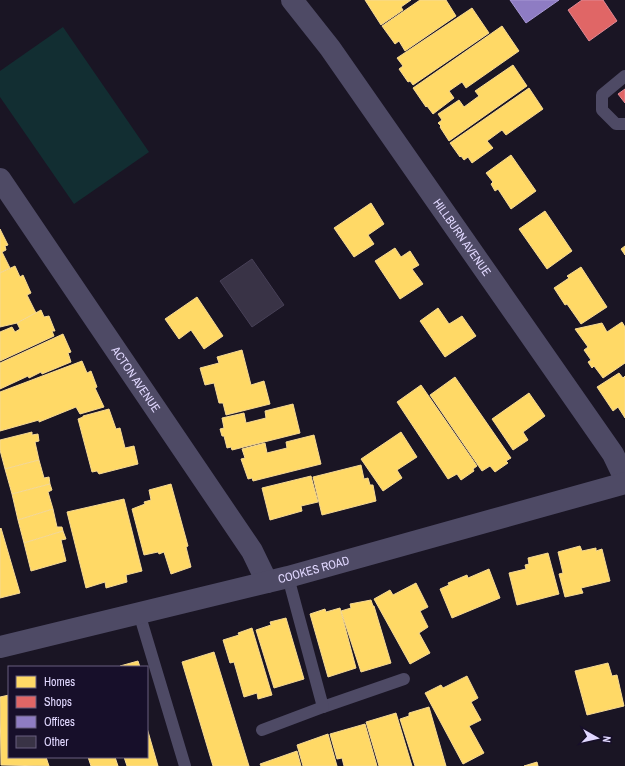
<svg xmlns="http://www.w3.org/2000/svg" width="625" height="766" font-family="'Archivo Narrow',sans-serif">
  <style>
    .green { fill: #122e32 }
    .homes { fill: #ffd966; stroke: #f6d994 }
    .shops { fill: #e06666; stroke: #e08894 }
    .offices { fill: #8e7cc3; stroke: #a798d5 }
    .building { fill: #393346; stroke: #474057 }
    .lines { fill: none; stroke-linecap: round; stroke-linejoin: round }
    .service { stroke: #4e4a65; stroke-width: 12 }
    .minor { stroke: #4e4a65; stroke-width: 22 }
    .labels { text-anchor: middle; stroke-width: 4; stroke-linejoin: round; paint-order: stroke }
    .street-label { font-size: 12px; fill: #e1d8ff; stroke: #170f2a }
  </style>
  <rect width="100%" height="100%" fill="#1a1524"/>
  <polygon class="green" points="63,27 149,152 74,204 0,97 0,71"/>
  <g class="homes">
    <polygon points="365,0 411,0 401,7 403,10 381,25"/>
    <polygon points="420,0 446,0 456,16 405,51 399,41 395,44 382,26"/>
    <polygon points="472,8 489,33 413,85 410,81 408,82 399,69 403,66 397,58"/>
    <polygon points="502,26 519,51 466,88 462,82 449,91 454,98 433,114 427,106 426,107 413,88"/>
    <polygon points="513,65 527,86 449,141 440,127 441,126 438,123 442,120 438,114 459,100 464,107 479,96 475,91"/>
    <polygon points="529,88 543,109 506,135 502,130 487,141 493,148 472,163 468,157 464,160 461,156 460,157 450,143"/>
    <polygon points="511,155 536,191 511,209 498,189 495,191 491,184 493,182 486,173"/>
    <polygon points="371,203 384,224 368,235 374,244 354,257 334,228"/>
    <polygon points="545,211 572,251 547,269 519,229"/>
    <polygon points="0,229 8,245 5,246 6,250 2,252 10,268 0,273"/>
    <polygon points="625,246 625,255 621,249"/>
    <polygon points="395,248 401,257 410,251 419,265 412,269 423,284 400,299 375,261"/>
    <polygon points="15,266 20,277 23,275 31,293 27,295 36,313 17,323 0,327 0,273"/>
    <polygon points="581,267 607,307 581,324 567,304 565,305 554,288 569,278 567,276"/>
    <polygon points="197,297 223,336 204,349 191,330 179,339 165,319"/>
    <polygon points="438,308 449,324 462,316 476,336 445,357 420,321"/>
    <polygon points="41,310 44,317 49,316 55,331 52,331 54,336 0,361 0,332 12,327 15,332 20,329 17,323"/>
    <polygon points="622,322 625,327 625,363 603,378 594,366 592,368 588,362 591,360 584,350 588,347 575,329 602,323 607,332"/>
    <polygon points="63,334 71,352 68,353 71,362 42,374 41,372 29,378 28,376 0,389 0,363"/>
    <polygon points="242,350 251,385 264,381 270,404 226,415 223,403 219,403 214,383 205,385 200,368 219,363 217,357"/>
    <polygon points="82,361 87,373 91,371 97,387 95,388 104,407 80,414 76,407 39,422 39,420 0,431 0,392"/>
    <polygon points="619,373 623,378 625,376 625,418 618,407 613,411 597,387"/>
    <polygon points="455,377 511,458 506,461 508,463 495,472 490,466 482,471 430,395"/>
    <polygon points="421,385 477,466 473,469 474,471 461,480 457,474 448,479 397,402"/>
    <polygon points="529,393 545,416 523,432 528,440 513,450 492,419"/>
    <polygon points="293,404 300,433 232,450 231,447 227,448 224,436 222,436 220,429 224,428 222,418 244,413 246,423 266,418 265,411"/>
    <polygon points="109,409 116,429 120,428 125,448 134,446 138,464 99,474 97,471 92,472 78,419 83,417 83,416"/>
    <polygon points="32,432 32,435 38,434 39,441 35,442 39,460 5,469 0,450 0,440"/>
    <polygon points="401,432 417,457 397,470 402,478 383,491 361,459"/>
    <polygon points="314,435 321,464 253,481 252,478 248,479 241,459 245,458 242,449 265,443 267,453 287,448 286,442"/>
    <polygon points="39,460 44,478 49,477 50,484 12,494 5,469"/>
    <polygon points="361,465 364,479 368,478 370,485 373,485 376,501 322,515 313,477"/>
    <polygon points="311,476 318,502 301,506 302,511 270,520 262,488"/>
    <polygon points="50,484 52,490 48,492 53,509 18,520 12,494"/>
    <polygon points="171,484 188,546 186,547 191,567 171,574 164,552 159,554 158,552 144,555 132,509 145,504 144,502 151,500 149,490"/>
    <polygon points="124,499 142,571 126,575 127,582 106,588 105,582 86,588 67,512"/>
    <polygon points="53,509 57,527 62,527 63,531 24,543 18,520"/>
    <polygon points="1,528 20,593 0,598 0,529"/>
    <polygon points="63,531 66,539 61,540 66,561 31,571 24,543"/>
    <polygon points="580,546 582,551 596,548 596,551 602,549 610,581 581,588 583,593 565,597 559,574 563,573 558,552"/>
    <polygon points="548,553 559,594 517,605 509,573 526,569 525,565 529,564 528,558"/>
    <polygon points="489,569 500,598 452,618 440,589 449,585 448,583 467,575 468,578"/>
    <polygon points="416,583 428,607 420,611 428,627 419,633 430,653 410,664 374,599 390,590 393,595"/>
    <polygon points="371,600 373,606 374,606 391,663 361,672 341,611 351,608 350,604"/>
    <polygon points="340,608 356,668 328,677 310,614 325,609 326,612"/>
    <polygon points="286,618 304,679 274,688 256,630 271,625 270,622"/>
    <polygon points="252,628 272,695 258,699 257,693 244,697 234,662 230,663 223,640 239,635 238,633"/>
    <polygon points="214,652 249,766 213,766 182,662"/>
    <polygon points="138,661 140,667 120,667 120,666"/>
    <polygon points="608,663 612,676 617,675 624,706 587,715 575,671"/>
    <polygon points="467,676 478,698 471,702 481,720 469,726 484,753 463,764 425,693 441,685 443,688"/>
    <polygon points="9,695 9,757 46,757 49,766 1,765 0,697"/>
    <polygon points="429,707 446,766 415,766 400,719 409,716 409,713"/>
    <polygon points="396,713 412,766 379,766 366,722"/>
    <polygon points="365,724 377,766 344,766 342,758 337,759 330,734"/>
    <polygon points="147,728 158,766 127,766 124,757 147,757"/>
    <polygon points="328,734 337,766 303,766 297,745"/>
    <polygon points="297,751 301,766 261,766 260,764"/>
    <polygon points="88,757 115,757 118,766 91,766"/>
    <polygon points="537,762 538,766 524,766"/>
  </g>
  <g class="shops">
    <polygon points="582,0 603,0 617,21 589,41 568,10"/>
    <polygon points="625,89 625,103 618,94"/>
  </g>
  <polygon class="offices" points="510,0 559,0 526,23"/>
  <polygon class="building" points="252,259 284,305 252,327 220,281"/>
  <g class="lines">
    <g class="service">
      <polyline points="625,76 602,95 602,110 616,124 625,124"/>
      <polyline points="139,613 185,766"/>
      <polyline points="323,707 404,679"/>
      <polyline points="262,730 323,707 288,577"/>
    </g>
    <g class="minor">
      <path id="s1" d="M292,0L330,48L613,454L625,479"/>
      <path id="s2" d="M0,179L252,551L267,582"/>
      <path id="s3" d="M0,647L288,577L625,483"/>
    </g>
  </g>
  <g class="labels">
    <g class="street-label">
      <text dy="4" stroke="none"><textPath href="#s1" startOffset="292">HILLBURN AVENUE</textPath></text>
      <text dy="4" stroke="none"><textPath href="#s2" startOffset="242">ACTON AVENUE</textPath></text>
      <text dy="4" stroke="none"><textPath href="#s3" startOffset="323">COOKES ROAD</textPath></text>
    </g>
  </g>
  <rect x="8" y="666" width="140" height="92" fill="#170f2a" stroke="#685f7f"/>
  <rect x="16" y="676" width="20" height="12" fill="#ffd966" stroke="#685f7f"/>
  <text x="44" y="686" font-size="12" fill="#e1d8ff">Homes</text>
  <rect x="16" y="696" width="20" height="12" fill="#e06666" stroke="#685f7f"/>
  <text x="44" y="706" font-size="12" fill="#e1d8ff">Shops</text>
  <rect x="16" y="716" width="20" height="12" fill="#8e7cc3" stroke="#685f7f"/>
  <text x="44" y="726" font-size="12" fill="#e1d8ff">Offices</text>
  <rect x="16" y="736" width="20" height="12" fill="#393346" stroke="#685f7f"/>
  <text x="44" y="746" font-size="12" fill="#e1d8ff">Other</text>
  <g transform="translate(597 738) rotate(98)" stroke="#170f2a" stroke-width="3" paint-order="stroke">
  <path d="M0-3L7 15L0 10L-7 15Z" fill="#e1d8ff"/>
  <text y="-6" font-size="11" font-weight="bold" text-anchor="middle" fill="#e1d8ff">N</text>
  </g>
</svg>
